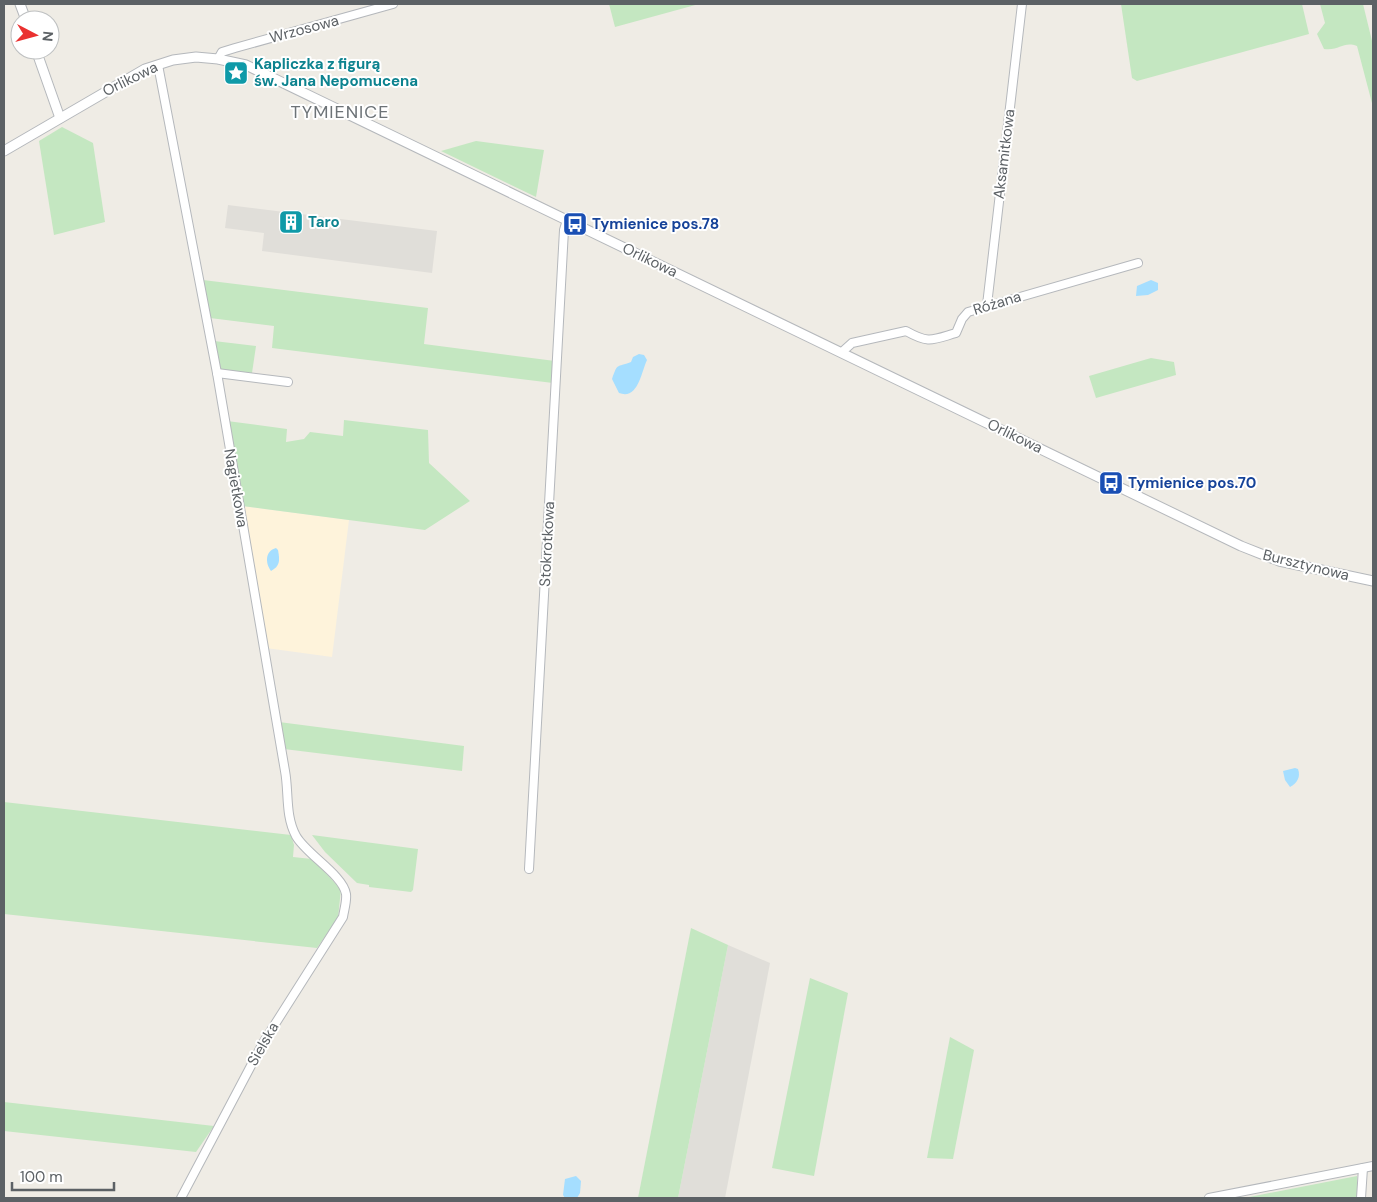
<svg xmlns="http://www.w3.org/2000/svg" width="1377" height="1202" font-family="'DM Sans',sans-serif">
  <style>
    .commercial { fill: #fef3db }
    .industrial { fill: #e0ded9 }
    .green { fill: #c4e7c1 }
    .water { fill: #a5deff }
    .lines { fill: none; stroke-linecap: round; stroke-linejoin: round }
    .minor-casing { stroke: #b5b8bc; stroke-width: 10 }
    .tertiary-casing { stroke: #b5b8bc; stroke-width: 11 }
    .minor { stroke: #fff; stroke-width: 8 }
    .tertiary { stroke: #fff; stroke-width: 9 }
    .labels { text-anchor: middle; stroke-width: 4; stroke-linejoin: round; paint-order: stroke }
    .street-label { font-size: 15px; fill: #5c6165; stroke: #fff }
    .culture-label { font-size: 15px; font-weight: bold; fill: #0d838f; stroke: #fff; text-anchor: start }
    .transit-label { font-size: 15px; font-weight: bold; fill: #164399; stroke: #fff; text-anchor: start }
    .quarter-label { font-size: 18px; letter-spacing: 1px; fill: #6d7377; stroke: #fff }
  </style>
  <rect width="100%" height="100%" fill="#efece5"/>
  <polygon class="commercial" points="242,506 349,520 332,657 266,648"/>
  <g class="industrial">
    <polygon points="228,205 437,231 432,273 262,251 264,233 225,228"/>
    <polygon points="728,945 770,963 725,1198 678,1198"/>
  </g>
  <g class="green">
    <polygon points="609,4 699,4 615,27"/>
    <polygon points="1121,4 1302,4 1309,34 1137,81 1132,78"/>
    <path d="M1320,4H1363L1373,45V107L1357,46C1343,41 1340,51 1324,49L1317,34L1325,23Z"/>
    <polygon points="62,127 93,143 105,222 54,235 39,141"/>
    <polygon points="476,141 544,150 536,197 441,151"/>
    <polygon points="203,280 428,308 424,344 555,361 553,383 272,348 274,326 210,318"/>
    <polygon points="214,341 256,346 252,373 218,369"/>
    <polygon points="1151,358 1174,362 1176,375 1096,398 1089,376"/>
    <polygon points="344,420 428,430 429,463 470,501 425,530 242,506 227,421 287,429 286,442 304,439 310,432 343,436"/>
    <polygon points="279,722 464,746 462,771 284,749"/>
    <polygon points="4,802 291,835 294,845 293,857 312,859 341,889 338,918 317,948 4,914"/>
    <polygon points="312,835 418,849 413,890 411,892 369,887 369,885 357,883 325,852"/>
    <polygon points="691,928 728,945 678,1198 638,1198"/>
    <polygon points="810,978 848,993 814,1176 772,1168"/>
    <polygon points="950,1037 974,1050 953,1159 927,1158"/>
    <polygon points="4,1102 214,1126 196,1152 4,1131"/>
    <polygon points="1357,1176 1357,1198 1244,1198"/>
  </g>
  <g class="water">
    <polygon points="1151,280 1158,283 1158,290 1148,295 1136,296 1137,286"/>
    <path d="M639,354L644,355L647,360C641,373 638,400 619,393L612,379C618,362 616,368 631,362L633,357Z"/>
    <path d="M276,548L278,550C280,561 280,566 271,571C265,563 265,551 276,548Z"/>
    <path d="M1295,768L1298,769C1301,777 1297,783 1290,787L1285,780L1283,771Z"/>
    <polygon points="576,1176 581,1181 580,1193 577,1198 565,1198 563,1195 565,1179"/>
  </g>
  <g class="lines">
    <defs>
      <g id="minor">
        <polyline points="218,59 222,52 235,48 393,4"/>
        <path d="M158,65L217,373L285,771C289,792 285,816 296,836C306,854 343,875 346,894C347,901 344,910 343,917L263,1043L181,1198"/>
        <polyline points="987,305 1022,4"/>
        <path d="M842,352L852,343L906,331C929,344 932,340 956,333L962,319L968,312L1138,263"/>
        <polyline points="217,373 288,382"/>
        <polyline points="529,869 564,230 567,220"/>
        <polyline points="1209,1198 1373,1166"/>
        <polyline points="1361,1198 1363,1168"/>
      </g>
      <g id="tertiary">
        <polyline points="20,4 26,20"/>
        <polyline points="36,50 60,118"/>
        <polyline points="4,151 145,69 173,60 196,57 218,59 246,65 1241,546 1279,561 1373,581"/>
      </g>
    </defs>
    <use href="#minor" class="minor-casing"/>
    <use href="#tertiary" class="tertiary-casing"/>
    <use href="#minor" class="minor"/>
    <use href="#tertiary" class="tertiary"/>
  </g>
  <defs>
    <symbol id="sight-square" viewBox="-11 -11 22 22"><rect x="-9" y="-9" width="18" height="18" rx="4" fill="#0f9aa8" stroke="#fff"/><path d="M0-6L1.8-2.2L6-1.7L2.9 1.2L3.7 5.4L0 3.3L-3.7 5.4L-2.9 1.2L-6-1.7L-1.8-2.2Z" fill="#fff"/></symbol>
    <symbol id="building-square" viewBox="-11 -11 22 22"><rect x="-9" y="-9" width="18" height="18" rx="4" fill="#0f9aa8" stroke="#fff"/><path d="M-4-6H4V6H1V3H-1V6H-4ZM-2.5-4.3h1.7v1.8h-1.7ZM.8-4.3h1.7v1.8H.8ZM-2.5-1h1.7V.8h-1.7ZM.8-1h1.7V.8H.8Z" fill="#fff"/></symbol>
    <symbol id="bus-square" viewBox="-11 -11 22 22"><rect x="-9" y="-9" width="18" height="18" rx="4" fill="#1a4fb4" stroke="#fff"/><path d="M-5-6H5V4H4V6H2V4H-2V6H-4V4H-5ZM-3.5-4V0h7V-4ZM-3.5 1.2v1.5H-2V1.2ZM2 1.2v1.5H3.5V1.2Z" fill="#fff"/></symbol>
  </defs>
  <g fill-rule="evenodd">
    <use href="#sight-square" x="222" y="59" width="28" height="28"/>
    <use href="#building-square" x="277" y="208" width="28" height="28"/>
    <use href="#bus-square" x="561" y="210" width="28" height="28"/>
    <use href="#bus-square" x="1097" y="469" width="28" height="28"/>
  </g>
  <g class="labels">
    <g class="street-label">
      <text transform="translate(304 29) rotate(-15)" y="5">Wrzosowa</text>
      <text transform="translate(130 79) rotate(-26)" y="5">Orlikowa</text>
      <text transform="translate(1004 154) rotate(-83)" y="5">Aksamitkowa</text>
      <text transform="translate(650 260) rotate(26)" y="5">Orlikowa</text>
      <text transform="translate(997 303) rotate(-17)" y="5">Różana</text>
      <text transform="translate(1015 436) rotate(26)" y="5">Orlikowa</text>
      <text transform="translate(236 488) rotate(80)" y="5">Nagietkowa</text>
      <text transform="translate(547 544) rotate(-87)" y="5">Stokrotkowa</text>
      <text transform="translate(1306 565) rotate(14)" y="5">Bursztynowa</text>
      <text transform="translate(263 1044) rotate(-60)" y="5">Sielska</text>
    </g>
    <g class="culture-label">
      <text x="254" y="69">Kapliczka z figurą<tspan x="254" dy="17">św. Jana Nepomucena</tspan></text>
      <text x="308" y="227">Taro</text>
    </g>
    <g class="transit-label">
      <text x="592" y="229">Tymienice pos.78</text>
      <text x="1128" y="488">Tymienice pos.70</text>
    </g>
    <g class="quarter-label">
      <text x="340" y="118">TYMIENICE</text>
    </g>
  </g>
  <rect width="1377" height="1202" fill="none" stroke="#5c6165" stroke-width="10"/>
  <g transform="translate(35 35) rotate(96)"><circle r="24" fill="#ffffff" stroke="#bec0c1"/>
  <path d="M0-4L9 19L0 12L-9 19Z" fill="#ea3130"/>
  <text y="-8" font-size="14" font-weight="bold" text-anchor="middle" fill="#5c6165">N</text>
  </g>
  <path d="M12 1182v8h102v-8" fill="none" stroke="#5c6165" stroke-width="2.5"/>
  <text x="20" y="1182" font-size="15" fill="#5c6165" stroke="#ffffff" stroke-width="4" paint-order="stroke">100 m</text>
</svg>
